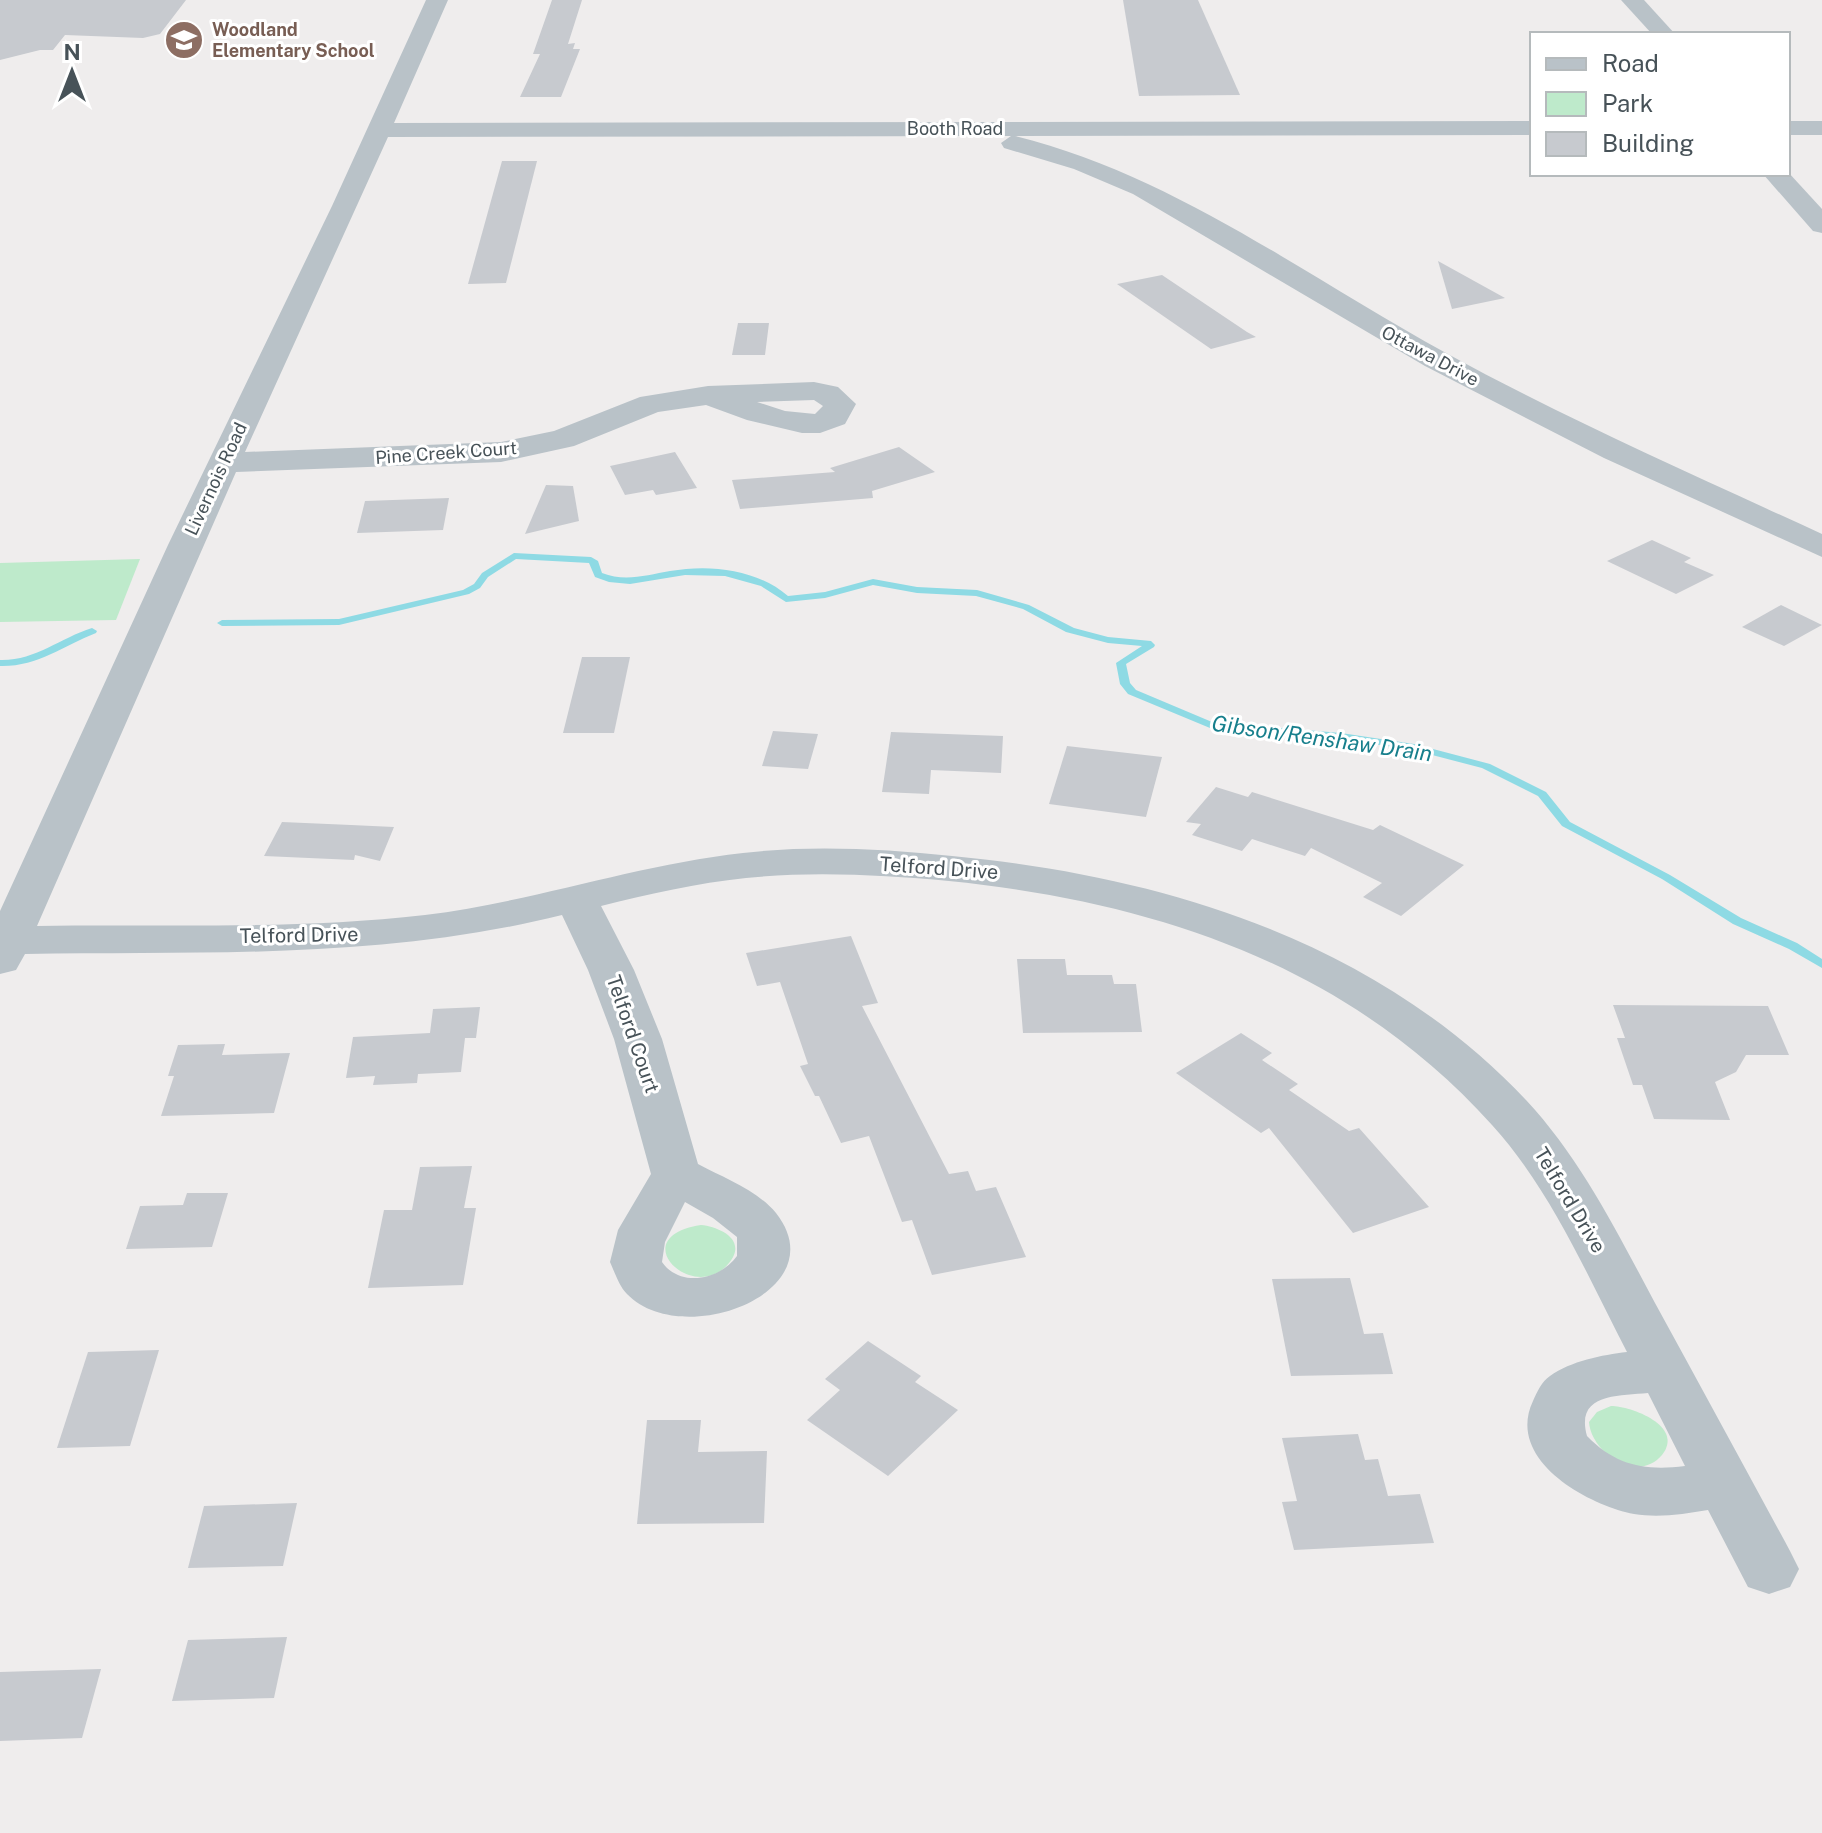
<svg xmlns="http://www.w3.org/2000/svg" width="1822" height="1833" font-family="'Public Sans',sans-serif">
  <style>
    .green { fill: #beeacb }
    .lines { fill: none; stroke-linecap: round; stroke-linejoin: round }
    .stream { fill: #8edae4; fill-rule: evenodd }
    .building { fill: #c7cacf }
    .minor { fill: #b9c2c8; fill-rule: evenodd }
    .labels { text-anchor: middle; stroke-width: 6; stroke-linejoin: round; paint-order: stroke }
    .far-education-label { font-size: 18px; font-weight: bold; fill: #785e54; stroke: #fff; text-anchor: start }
    .far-street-label { font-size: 18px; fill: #475258; stroke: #fff }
    .street-label { font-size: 20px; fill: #475258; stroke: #fff }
    .water-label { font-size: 22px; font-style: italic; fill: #177f8c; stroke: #fff }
  </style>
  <rect width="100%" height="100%" fill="#efeded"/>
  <g class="green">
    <polygon points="140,559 116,620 0,622 0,563"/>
    <path d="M701,1225C720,1227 748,1240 729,1263C694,1306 622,1237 701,1225Z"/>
    <path d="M1611,1406C1631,1406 1685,1426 1662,1455C1638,1484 1591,1453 1589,1422L1597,1412Z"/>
  </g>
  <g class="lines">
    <g class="stream">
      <path d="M514,553L591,557L598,561L602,573C625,582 647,575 670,571C710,564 756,569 788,596L825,592L873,579L917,587L977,590L1029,605L1074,628L1108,637L1151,641L1155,645L1154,647L1126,664L1130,683L1136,690L1212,722L1341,733L1414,744L1490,764L1546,792L1570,822L1670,875L1741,918L1797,943L1822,959V968L1789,949L1733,924L1662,879L1562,826L1538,796L1482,768L1413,750L1341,739L1210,728L1128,694L1120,684L1116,663L1142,646L1108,643L1066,632L1023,609L976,596L917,593L873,585L825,598L786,602L761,586L725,576L685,575L630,584L609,582L595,577L589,563L516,559L488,577L480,588L469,594L339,625L222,626L217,623L222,620L339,619L463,590L474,584L482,573Z"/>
      <path d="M92,628L97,631L96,633C63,646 37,667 0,666V660C35,661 60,638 92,628Z"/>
    </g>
  </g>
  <g class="building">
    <polygon points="0,0 186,0 160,34 143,38 65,35 53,50 40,50 0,60"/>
    <polygon points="552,0 582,0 568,44 575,43 573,49 580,49 561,97 520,97 540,54 533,54"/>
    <polygon points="1123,0 1198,0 1240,95 1139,96"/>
    <polygon points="502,161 537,161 506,283 468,284"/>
    <polygon points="1438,261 1505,298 1452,309"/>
    <polygon points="1162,275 1247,332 1256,337 1211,349 1117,284"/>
    <polygon points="738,323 769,323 765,355 732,355"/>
    <polygon points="899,447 935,472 872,491 873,498 740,509 732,480 835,472 830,468"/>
    <polygon points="675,452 697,488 656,495 653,490 625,495 610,466"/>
    <polygon points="546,485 573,486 579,521 525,534"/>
    <polygon points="449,498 443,530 357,533 365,501"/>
    <polygon points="1652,540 1691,558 1684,562 1714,575 1676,594 1607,561"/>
    <polygon points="1781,605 1822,625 1784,646 1742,627"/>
    <polygon points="582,657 630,657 614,733 563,733"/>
    <polygon points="773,731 818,734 808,769 762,766"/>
    <polygon points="891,732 1003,736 1001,773 931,770 929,794 882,792"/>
    <polygon points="1067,746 1162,757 1146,817 1049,804"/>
    <polygon points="1216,787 1248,797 1252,792 1373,830 1380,825 1464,865 1401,916 1363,897 1382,883 1311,848 1305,856 1252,839 1242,851 1192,835 1201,824 1186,822"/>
    <polygon points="282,822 351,825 394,827 380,861 355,855 354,860 264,856"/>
    <polygon points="851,936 878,1003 862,1006 949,1174 968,1171 976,1191 996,1187 1026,1257 932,1275 912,1220 902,1222 869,1136 841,1143 819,1096 815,1096 800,1066 808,1064 780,982 757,986 746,953"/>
    <polygon points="1017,959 1065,959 1067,975 1112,975 1114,984 1136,984 1142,1032 1023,1033"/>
    <polygon points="1613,1005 1768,1006 1789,1055 1746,1055 1736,1072 1715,1082 1730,1120 1654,1119 1642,1085 1633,1085 1617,1038 1625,1038"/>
    <polygon points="480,1007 476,1038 465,1038 461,1072 418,1074 417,1083 373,1085 375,1076 346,1078 353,1037 430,1033 433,1009"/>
    <polygon points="1241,1033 1272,1053 1262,1060 1298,1084 1289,1090 1349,1131 1359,1128 1429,1207 1353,1233 1269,1128 1261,1133 1176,1073"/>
    <polygon points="225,1044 222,1055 290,1053 274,1113 161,1116 174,1076 168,1076 178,1045"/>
    <polygon points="472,1166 464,1208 476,1208 463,1285 368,1288 384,1210 412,1210 420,1167"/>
    <polygon points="187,1193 228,1193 212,1247 126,1249 140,1206 183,1205"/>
    <polygon points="1350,1278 1364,1334 1383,1333 1393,1374 1291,1376 1272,1279"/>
    <polygon points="868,1341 921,1376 915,1382 958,1410 888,1476 807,1420 840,1390 825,1379"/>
    <polygon points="159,1350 130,1446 57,1448 88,1352"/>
    <polygon points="647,1420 701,1420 698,1452 767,1451 764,1523 637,1524"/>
    <polygon points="1358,1434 1365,1460 1378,1459 1388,1496 1420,1494 1434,1543 1294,1550 1282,1502 1297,1501 1282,1438"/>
    <polygon points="297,1503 283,1566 188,1568 204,1506"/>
    <polygon points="287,1637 274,1698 172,1701 188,1640"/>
    <polygon points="101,1669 82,1738 0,1741 0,1672"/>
  </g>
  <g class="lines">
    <g class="minor">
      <path d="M426,0H448L394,123L1532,121V135L1015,136C1173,175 1305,276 1446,353C1568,420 1696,476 1822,534V557L1604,458L1425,366L1133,194L1074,169L1004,148L1001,143L1011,136L388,137L245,452L501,442L554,431L640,397L708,386L814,382L838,387L856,404L845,424L820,433H802L747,420L706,405L658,412L574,446L501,462L236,472L37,926C166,924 296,930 425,915C532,902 635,865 743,853C812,845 883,849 952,856C1164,876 1376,941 1526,1100C1581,1159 1617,1232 1655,1303C1700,1385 1745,1468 1790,1551L1799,1569L1790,1587L1769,1594L1748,1587L1708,1510C1684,1514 1659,1518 1634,1514C1588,1505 1505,1460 1533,1401C1537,1392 1542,1381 1550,1376C1571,1361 1602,1355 1627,1352C1587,1275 1551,1190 1492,1125C1349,966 1157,902 949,881C883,875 813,871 746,878C697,883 649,894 601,906L634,970L662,1039L698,1164C724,1178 757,1190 776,1213C838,1292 682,1351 627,1294C619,1286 615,1273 610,1262L618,1230L651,1174L614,1039L588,970L562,915C381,960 209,951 25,954L16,970L0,974V911L168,545L332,206ZM814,400L823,406L815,414L785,411L757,402ZM685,1202L713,1218L737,1237V1256C720,1280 680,1288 662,1262L665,1242ZM1648,1393L1685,1466C1646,1471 1616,1466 1587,1436C1575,1393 1618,1396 1648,1393Z"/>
      <polygon points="1621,0 1644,0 1675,34 1652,34"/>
      <rect x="1788" y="121" width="34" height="14"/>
      <polygon points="1788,172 1822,209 1822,233 1813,231 1763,174"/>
    </g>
  </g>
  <defs>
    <symbol id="school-disc" viewBox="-11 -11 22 22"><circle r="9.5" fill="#8d6e63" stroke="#fff"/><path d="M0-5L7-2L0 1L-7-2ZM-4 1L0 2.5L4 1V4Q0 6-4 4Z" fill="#fff"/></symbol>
  </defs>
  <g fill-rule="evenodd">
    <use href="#school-disc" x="162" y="18" width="44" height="44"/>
  </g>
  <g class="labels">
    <g class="far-education-label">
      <text x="212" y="36">Woodland<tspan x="212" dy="21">Elementary School</tspan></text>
    </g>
    <g class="far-street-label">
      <text x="955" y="135">Booth Road</text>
      <text transform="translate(1430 356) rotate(28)" y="6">Ottawa Drive</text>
      <text transform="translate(446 453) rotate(-4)" y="6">Pine Creek Court</text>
      <text transform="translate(216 479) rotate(-65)" y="6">Livernois Road</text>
    </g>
    <g class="street-label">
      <text transform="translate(939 868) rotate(4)" y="7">Telford Drive</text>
      <text transform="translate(299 935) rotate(-1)" y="7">Telford Drive</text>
      <text transform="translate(633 1034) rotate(71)" y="7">Telford Court</text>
      <text transform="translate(1570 1200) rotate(59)" y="7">Telford Drive</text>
    </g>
    <g class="water-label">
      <text transform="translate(1322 738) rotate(8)" y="8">Gibson/Renshaw Drain</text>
    </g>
  </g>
  <rect x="1530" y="32" width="260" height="144" fill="#ffffff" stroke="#b5babc" stroke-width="2"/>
  <rect x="1546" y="58" width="40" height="12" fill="#b9c2c8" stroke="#b5babc" stroke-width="2"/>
  <text x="1602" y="72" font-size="24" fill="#475258">Road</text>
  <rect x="1546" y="92" width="40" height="24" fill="#beeacb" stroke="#b5babc" stroke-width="2"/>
  <text x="1602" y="112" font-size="24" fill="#475258">Park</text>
  <rect x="1546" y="132" width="40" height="24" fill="#c7cacf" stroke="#b5babc" stroke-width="2"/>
  <text x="1602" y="152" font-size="24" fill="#475258">Building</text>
  <g transform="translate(72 72)" stroke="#ffffff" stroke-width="6" paint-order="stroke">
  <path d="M0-6L14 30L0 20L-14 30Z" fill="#475258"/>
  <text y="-12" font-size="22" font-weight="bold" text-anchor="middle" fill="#475258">N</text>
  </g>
</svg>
